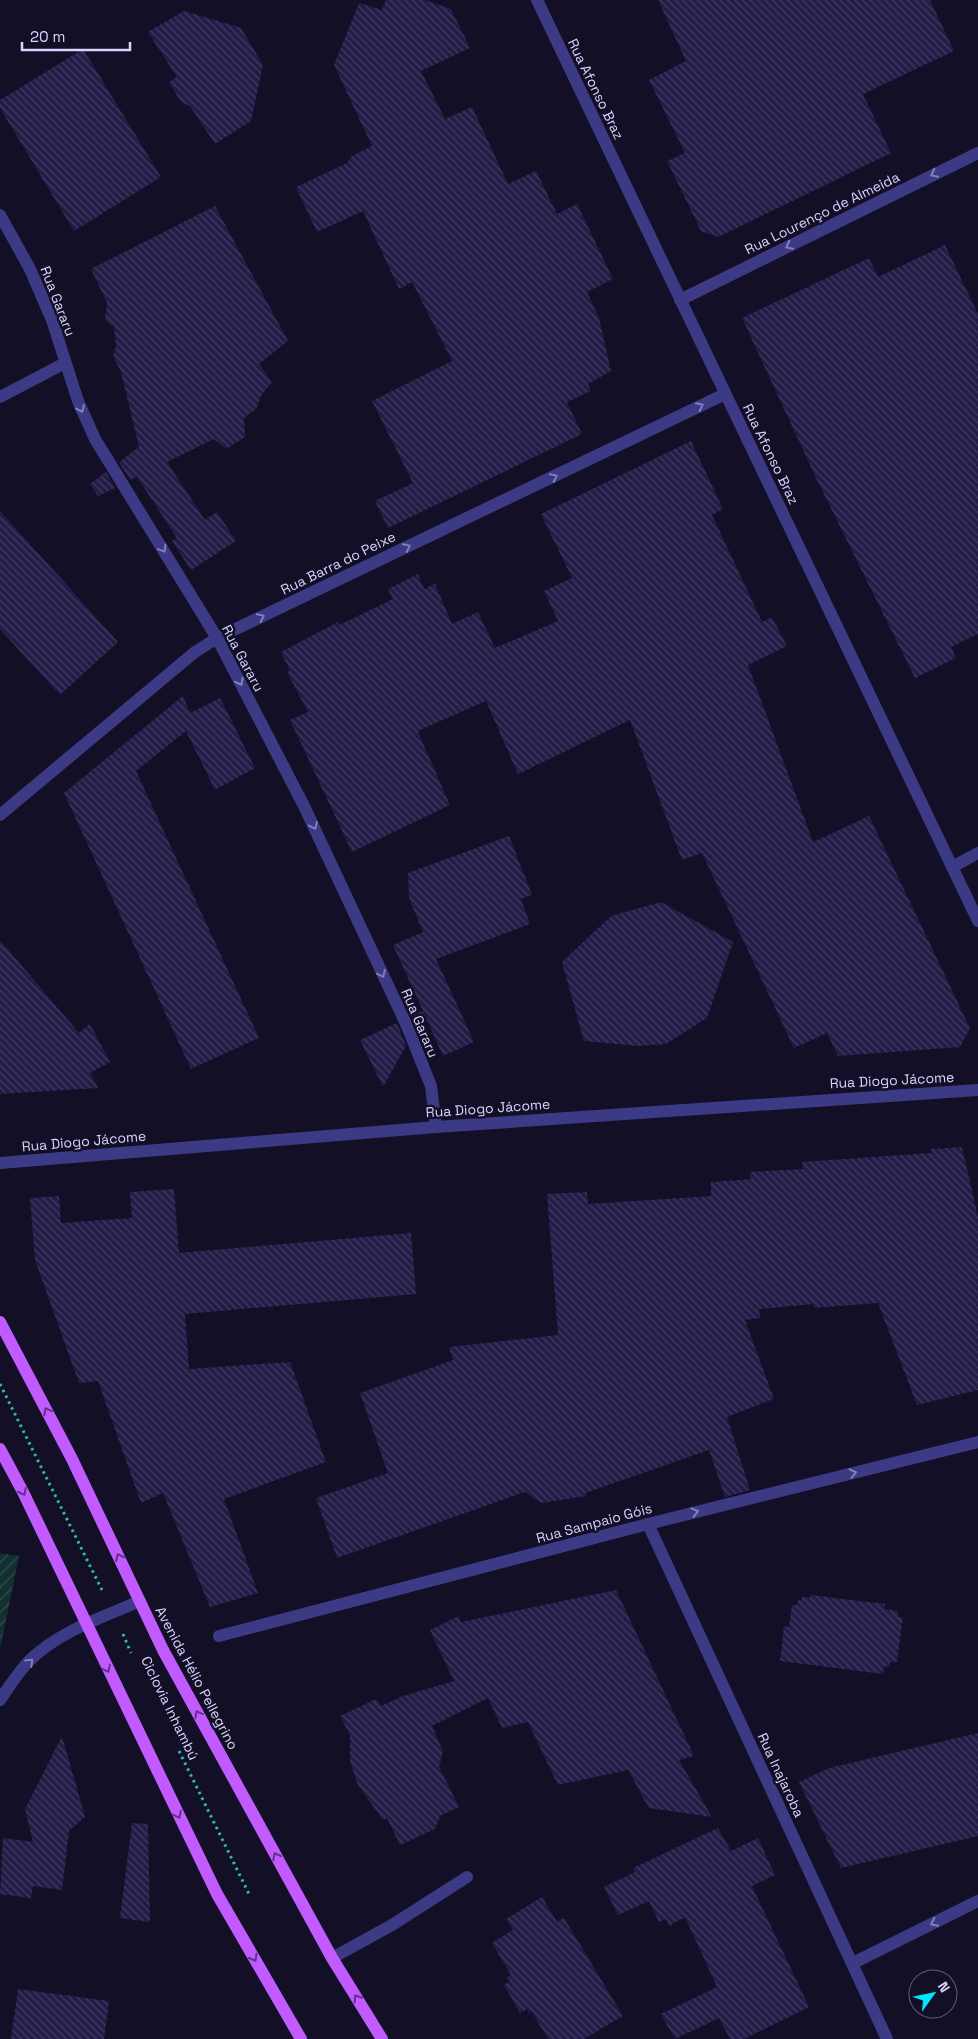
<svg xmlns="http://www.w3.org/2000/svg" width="978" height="2039" font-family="'Space Grotesk',sans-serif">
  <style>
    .garden { fill: url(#garden-furrows) }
    .building { fill: url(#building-back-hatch) }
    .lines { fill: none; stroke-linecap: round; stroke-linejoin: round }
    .path { stroke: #2fb8b0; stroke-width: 3; stroke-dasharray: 2.5 4; stroke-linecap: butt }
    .service { stroke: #3d3a85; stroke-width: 12 }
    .minor { stroke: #3d3a85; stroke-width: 12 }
    .tertiary { stroke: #3d3a85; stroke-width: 12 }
    .primary { stroke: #c25bff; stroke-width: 12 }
    .oneway { stroke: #837fbc }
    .oneway2 { stroke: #623188 }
    .labels { text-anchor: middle; stroke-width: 5; stroke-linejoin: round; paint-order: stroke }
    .street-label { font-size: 14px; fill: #d9d4ff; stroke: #130f26 }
  </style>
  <defs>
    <pattern id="garden-furrows" width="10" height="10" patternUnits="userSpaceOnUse" patternTransform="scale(1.25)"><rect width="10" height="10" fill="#12302f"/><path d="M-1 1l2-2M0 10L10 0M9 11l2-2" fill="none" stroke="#344d4e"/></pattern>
    <pattern id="building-back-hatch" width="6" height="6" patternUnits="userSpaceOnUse" patternTransform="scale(1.25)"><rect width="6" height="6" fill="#241b47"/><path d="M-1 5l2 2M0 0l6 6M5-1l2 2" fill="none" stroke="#433b63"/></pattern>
  </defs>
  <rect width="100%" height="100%" fill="#130f26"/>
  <polygon class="garden" points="0,1553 19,1556 0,1649"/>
  <g class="building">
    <polygon points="386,0 425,0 451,9 470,48 421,71 445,119 472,107 508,184 536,171 557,214 577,204 613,279 587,292 599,318 611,371 588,384 591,391 567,402 582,434 388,528 375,501 413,483 372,401 452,361 412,282 399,289 363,211 317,232 296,187 347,163 352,156 372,146 334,65 359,3 382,10"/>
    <polygon points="658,0 930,0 954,51 863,94 891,153 718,237 701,231 667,161 685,153 649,80 686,61"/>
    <polygon points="184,11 241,28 263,65 251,121 215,144 190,106 181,102 169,82 177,77 148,32"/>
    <polygon points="83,49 161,177 74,231 0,108 0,100"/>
    <polygon points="215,206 288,341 259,364 272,382 261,396 256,409 244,418 245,437 226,449 214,439 167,462 205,520 217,512 236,541 191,570 172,541 177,538 137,477 130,480 119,462 139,447 121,372 113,356 116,346 114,327 105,320 107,303 91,269"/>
    <polygon points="945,245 978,314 978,634 951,647 956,658 915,678 816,478 742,318 869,258 878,277"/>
    <polygon points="691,441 723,509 712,515 762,622 772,617 787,646 748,665 813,842 869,816 970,1028 960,1047 838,1056 827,1033 794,1048 702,853 682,860 630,720 518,774 486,701 420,730 418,732 450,805 352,852 290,720 308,712 287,672 290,671 281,652 338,622 339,625 393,599 388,589 418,574 424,589 435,584 452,624 478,612 495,648 558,621 544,591 572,578 541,514"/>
    <polygon points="106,472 115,488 98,496 90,484"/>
    <polygon points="0,511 118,642 60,695 0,629"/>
    <polygon points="183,696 190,713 220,698 255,768 215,790 186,731 136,771 259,1038 191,1069 64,793"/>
    <polygon points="509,836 532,895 521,899 530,924 436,959 474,1042 443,1056 425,1015 417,1029 411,1016 423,1011 393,945 423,932 409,898 408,873"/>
    <polygon points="661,902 733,942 707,1018 666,1044 638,1046 584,1041 562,962 611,916"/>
    <polygon points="0,940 79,1033 90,1024 110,1062 90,1073 98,1088 0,1094"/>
    <polygon points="397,1023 406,1046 383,1087 360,1040"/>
    <polygon points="962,1147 978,1217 978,1390 917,1405 878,1303 814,1308 814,1304 759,1309 760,1318 745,1320 774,1399 727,1417 750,1490 725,1497 709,1450 585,1493 587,1496 541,1503 525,1492 337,1558 316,1498 388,1473 360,1393 453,1360 449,1347 558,1335 547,1194 587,1192 588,1204 711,1196 711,1182 751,1179 750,1172 803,1169 802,1162 931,1153 931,1149"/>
    <polygon points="174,1189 179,1253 411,1233 416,1294 185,1314 189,1369 290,1362 326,1462 224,1499 258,1593 210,1607 163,1493 141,1503 98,1381 79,1383 35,1260 30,1198 59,1196 61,1223 132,1218 130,1192"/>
    <polygon points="616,1590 694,1756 679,1760 712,1817 649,1808 628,1770 558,1785 528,1722 502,1728 488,1698 432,1726 443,1751 439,1767 459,1807 440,1816 435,1829 400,1845 387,1818 383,1820 358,1785 350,1761 350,1735 340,1716 376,1699 381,1706 403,1696 454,1681 430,1630 459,1616 461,1622"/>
    <polygon points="810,1595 885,1604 885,1609 898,1611 898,1617 903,1617 897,1662 890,1662 890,1667 884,1666 883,1674 780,1661 784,1626 789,1627 792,1605 797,1605 798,1600 801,1601 802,1597 810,1598"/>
    <polygon points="978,1733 978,1836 841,1868 799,1782 829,1768"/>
    <polygon points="62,1736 85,1817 69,1831 62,1890 33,1886 31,1898 0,1894 3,1838 33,1842 25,1809"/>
    <polygon points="132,1823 148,1824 150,1922 120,1918"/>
    <polygon points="718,1828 731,1851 758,1838 775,1875 752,1886 809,2007 744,2039 730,2039 719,2018 675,2039 661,2014 717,1987 685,1917 669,1926 666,1919 659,1922 649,1901 618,1915 604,1887 635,1872 633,1868"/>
    <polygon points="542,1897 557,1922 564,1918 623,2016 584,2039 548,2039 532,2012 529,2013 527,2009 520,2013 504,1985 510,1981 507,1977 511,1975 492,1943 513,1930 506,1919"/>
    <polygon points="18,1989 109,2001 104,2039 11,2039"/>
  </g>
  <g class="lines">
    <g class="path">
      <polyline points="0,1384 102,1590"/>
      <polyline points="123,1634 131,1653"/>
      <polyline points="179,1751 249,1894"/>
    </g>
    <polyline class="service" points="332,1958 392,1925 467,1877"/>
    <g class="minor">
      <polyline points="0,215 30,269 52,320 78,401 95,439 217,638 304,806 407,1026 431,1086 436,1127"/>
      <polyline points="680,300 978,153"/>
      <polyline points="0,397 65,363"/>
      <polyline points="0,815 195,652 217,638 725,394"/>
      <polyline points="952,867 978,853"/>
      <polyline points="0,1163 436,1127 978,1090"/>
      <polyline points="648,1524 887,2039"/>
      <polyline points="219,1636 648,1524 978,1442"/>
      <path d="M0,1700C9,1687 17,1674 28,1662C57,1632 103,1617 140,1601"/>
      <polyline points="853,1963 978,1901"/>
    </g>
    <polyline class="tertiary" points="537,0 978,921"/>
    <g class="primary">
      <polyline points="0,1322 72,1459 163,1650 332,1958 382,2039"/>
      <polyline points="0,1449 23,1492 217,1894 301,2039"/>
    </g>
  </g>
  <defs><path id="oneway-chevron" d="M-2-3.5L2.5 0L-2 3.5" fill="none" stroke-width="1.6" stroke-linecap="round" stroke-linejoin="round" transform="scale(1.25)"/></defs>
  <g class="oneway">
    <use href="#oneway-chevron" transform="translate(934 174) rotate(154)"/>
    <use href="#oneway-chevron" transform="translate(789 246) rotate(154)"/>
    <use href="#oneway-chevron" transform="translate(700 406) rotate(-26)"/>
    <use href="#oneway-chevron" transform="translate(81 409) rotate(66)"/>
    <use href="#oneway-chevron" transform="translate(554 477) rotate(-26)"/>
    <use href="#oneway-chevron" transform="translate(407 547) rotate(-26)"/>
    <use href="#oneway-chevron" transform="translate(163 549) rotate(59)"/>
    <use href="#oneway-chevron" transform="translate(261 617) rotate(-26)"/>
    <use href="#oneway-chevron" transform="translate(240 682) rotate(62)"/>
    <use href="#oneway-chevron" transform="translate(314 826) rotate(65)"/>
    <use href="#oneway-chevron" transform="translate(382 974) rotate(65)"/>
    <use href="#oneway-chevron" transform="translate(853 1473) rotate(-14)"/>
    <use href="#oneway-chevron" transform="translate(695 1512) rotate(-14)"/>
    <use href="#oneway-chevron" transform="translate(30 1662) rotate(-44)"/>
    <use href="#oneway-chevron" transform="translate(934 1923) rotate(154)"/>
  </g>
  <g class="oneway2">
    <use href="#oneway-chevron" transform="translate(47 1411) rotate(-118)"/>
    <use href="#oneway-chevron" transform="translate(23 1492) rotate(63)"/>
    <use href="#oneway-chevron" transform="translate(119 1557) rotate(-116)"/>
    <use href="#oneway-chevron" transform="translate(107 1669) rotate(64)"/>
    <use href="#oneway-chevron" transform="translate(198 1714) rotate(-119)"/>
    <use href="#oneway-chevron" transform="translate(178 1815) rotate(64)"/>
    <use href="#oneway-chevron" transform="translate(276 1856) rotate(-119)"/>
    <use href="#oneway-chevron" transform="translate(254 1958) rotate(60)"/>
    <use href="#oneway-chevron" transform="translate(357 1998) rotate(-122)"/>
  </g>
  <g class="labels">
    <g class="street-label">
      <text transform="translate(596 89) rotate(64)" y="5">Rua Afonso Braz</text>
      <text transform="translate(822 213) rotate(-26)" y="5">Rua Lourenço de Almeida</text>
      <text transform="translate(58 301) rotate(69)" y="5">Rua Gararu</text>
      <text transform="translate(771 454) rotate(64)" y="5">Rua Afonso Braz</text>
      <text transform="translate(338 563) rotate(-26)" y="5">Rua Barra do Peixe</text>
      <text transform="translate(243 658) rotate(62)" y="5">Rua Gararu</text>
      <text transform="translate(420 1023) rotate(67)" y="5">Rua Gararu</text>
      <text transform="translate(892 1080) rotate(-3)" y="5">Rua Diogo Jácome</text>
      <text transform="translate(488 1108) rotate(-4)" y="5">Rua Diogo Jácome</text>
      <text transform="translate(84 1141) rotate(-5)" y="5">Rua Diogo Jácome</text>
      <text transform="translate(594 1523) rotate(-15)" y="5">Rua Sampaio Góis</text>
      <text transform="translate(197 1678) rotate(62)" y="5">Avenida Hélio Pellegrino</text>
      <text transform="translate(170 1708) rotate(64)" y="5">Ciclovia Inhambú</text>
      <text transform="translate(781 1775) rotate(65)" y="5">Rua Inajaroba</text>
    </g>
  </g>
  <g transform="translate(933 1994) rotate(57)"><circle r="24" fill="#130f26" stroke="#625e7d"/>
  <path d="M0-4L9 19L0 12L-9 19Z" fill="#00e5ff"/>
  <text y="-8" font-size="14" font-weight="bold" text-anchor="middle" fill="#d9d4ff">N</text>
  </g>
  <path d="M22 42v8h108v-8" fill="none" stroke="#d9d4ff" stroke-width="2.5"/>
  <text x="30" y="42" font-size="15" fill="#d9d4ff" stroke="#130f26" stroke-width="4" paint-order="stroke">20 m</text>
</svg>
